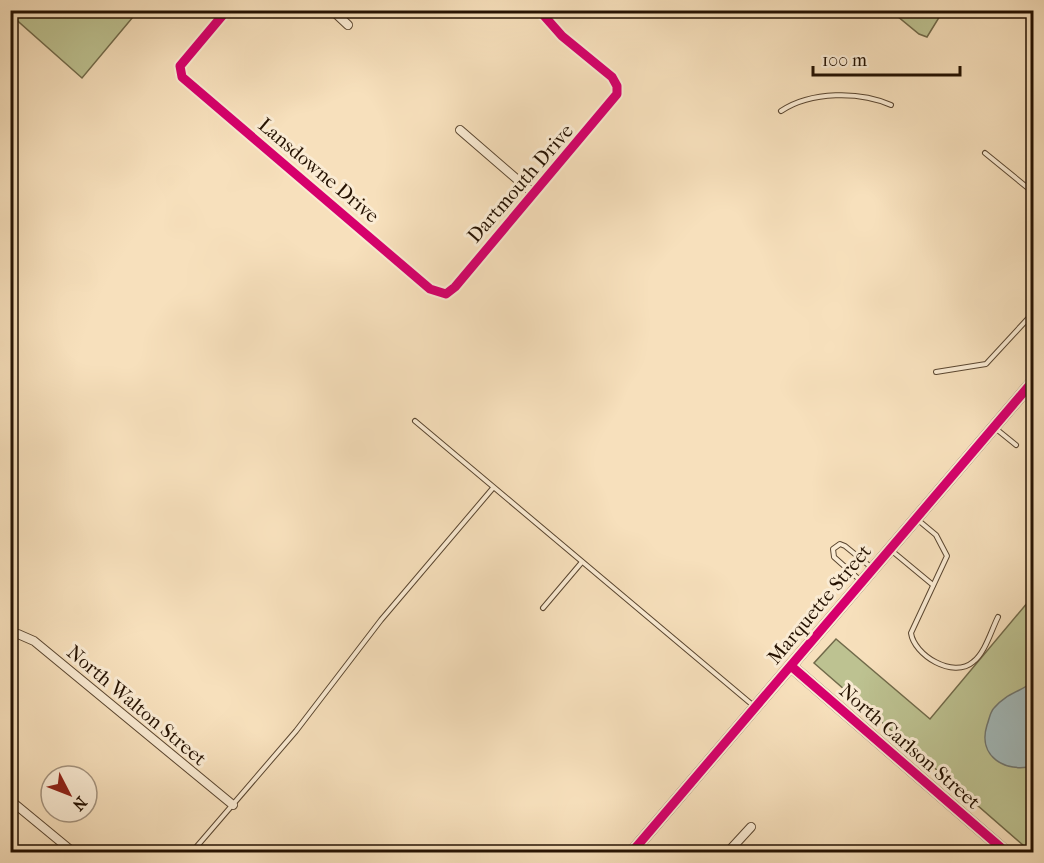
<svg xmlns="http://www.w3.org/2000/svg" width="1044" height="863" font-family="'IM FELL French Canon',serif">
  <style>
    .green { fill: #bdc291; stroke: #716a4a; stroke-width: 1.5 }
    .water { fill: #a2babb; stroke: #707771; stroke-width: 1.5 }
    .lines { fill: none; stroke-linecap: round; stroke-linejoin: round }
    .service-casing { stroke: #5a4630; stroke-width: 6 }
    .minor-casing { stroke: #5a4630; stroke-width: 10 }
    .tertiary-casing { stroke: #5a4630; stroke-width: 13 }
    .service { stroke: #faebd3; stroke-width: 4 }
    .minor { stroke: #faebd3; stroke-width: 8 }
    .tertiary { stroke: #faebd3; stroke-width: 10 }
    .cycleway-casing { stroke: #faebd3; stroke-width: 13 }
    .cycleway { stroke: #d6006c; stroke-width: 9 }
    .labels { text-anchor: middle; stroke-width: 6; stroke-linejoin: round; paint-order: stroke }
    .street-label { font-size: 20px; fill: #251202; stroke: #faebd3 }
  </style>
  <rect width="100%" height="100%" fill="#f7e0bc"/>
  <filter id="stains"><feTurbulence type="fractalNoise" baseFrequency=".00333" numOctaves="4"/><feColorMatrix values="0 0 0 0 .2 0 0 0 0 .09 0 0 0 0 .02 0 0 0 .5 -.17"/></filter>
  <radialGradient id="worn" r=".72"><stop offset=".6" stop-color="#630" stop-opacity="0"/><stop offset="1" stop-color="#630" stop-opacity=".3"/></radialGradient>
  <g class="green">
    <polygon points="10,11 11,10 138,11 82,78 11,15"/>
    <polygon points="891,11 943,11 927,37 919,34"/>
    <polygon points="1033,596 1033,852 1031,852 814,663 836,639 930,719"/>
  </g>
  <path class="water" d="M1033,682V766C1006,773 977,757 987,725C989,720 990,712 994,708C1004,695 1021,691 1033,682Z"/>
  <g class="lines">
    <defs>
      <g id="service">
        <path d="M781,111C811,91 860,91 891,105"/>
        <polyline points="985,153 1034,193"/>
        <polyline points="936,372 986,364 1034,312"/>
        <polyline points="415,421 755,707"/>
        <polyline points="995,428 1016,445"/>
        <path d="M918,520L936,535L947,556L911,633C914,655 953,679 973,662C985,653 991,631 998,617"/>
        <polyline points="892,551 933,585"/>
        <polyline points="861,581 834,557 833,549 840,544 845,546 872,568"/>
        <polyline points="543,608 582,562"/>
        <polyline points="192,852 296,731 381,620 493,488"/>
      </g>
      <g id="minor">
        <polyline points="227,10 180,66 182,77 430,289 446,294 455,287 617,94 617,86 612,77 562,36 539,10"/>
        <polyline points="332,10 348,25"/>
        <polyline points="460,130 534,194"/>
        <polyline points="10,638 18,634 34,641 233,805"/>
        <polyline points="10,800 73,852"/>
        <polyline points="728,852 751,827"/>
      </g>
      <g id="tertiary">
        <polyline points="791,666 1006,852"/>
        <polyline points="632,852 1034,380"/>
      </g>
    </defs>
    <use href="#service" class="service-casing"/>
    <use href="#minor" class="minor-casing"/>
    <use href="#tertiary" class="tertiary-casing"/>
    <use href="#service" class="service"/>
    <use href="#minor" class="minor"/>
    <use href="#tertiary" class="tertiary"/>
    <defs>
      <g id="cycleway">
        <polyline points="227,10 180,66 182,77 430,289 446,294 455,287 617,94 617,86 612,77 562,36 539,10"/>
        <polyline points="791,666 1006,852"/>
        <polyline points="632,852 1034,380"/>
      </g>
    </defs>
    <use href="#cycleway" class="cycleway-casing"/>
    <use href="#cycleway" class="cycleway"/>
  </g>
  <g class="labels">
    <g class="street-label">
      <text transform="translate(319 170) rotate(40)" y="7">Lansdowne Drive</text>
      <text transform="translate(520 183) rotate(-49)" y="7">Dartmouth Drive</text>
      <text transform="translate(819 604) rotate(-50)" y="7">Marquette Street</text>
      <text transform="translate(137 705) rotate(40)" y="7">North Walton Street</text>
      <text transform="translate(910 746) rotate(41)" y="7">North Carlson Street</text>
    </g>
  </g>
  <rect width="1044" height="863" fill="none" stroke="#f7e0bc" stroke-width="36"/>
  <rect x="12" y="12" width="1020" height="839" fill="none" stroke="#251202" stroke-width="3"/>
  <rect x="18" y="18" width="1008" height="827" fill="none" stroke="#251202" stroke-width="1.5"/>
  <g transform="translate(69 794) rotate(132)"><circle r="28" fill="#faebd3" stroke="#a5947f" stroke-width="1.5"/>
  <path d="M0-4.5L10 22L0 15L-10 22Z" fill="#8f2418"/>
  <text y="-9" font-size="16" font-weight="bold" text-anchor="middle" fill="#251202">N</text>
  </g>
  <path d="M813 66v9h147v-9" fill="none" stroke="#251202" stroke-width="3"/>
  <text x="822" y="66" font-size="18" fill="#251202" stroke="#faebd3" stroke-width="4.5" paint-order="stroke">100 m</text>
  <rect width="100%" height="100%" filter="url(#stains)"/>
  <rect width="100%" height="100%" fill="url(#worn)"/>
</svg>
